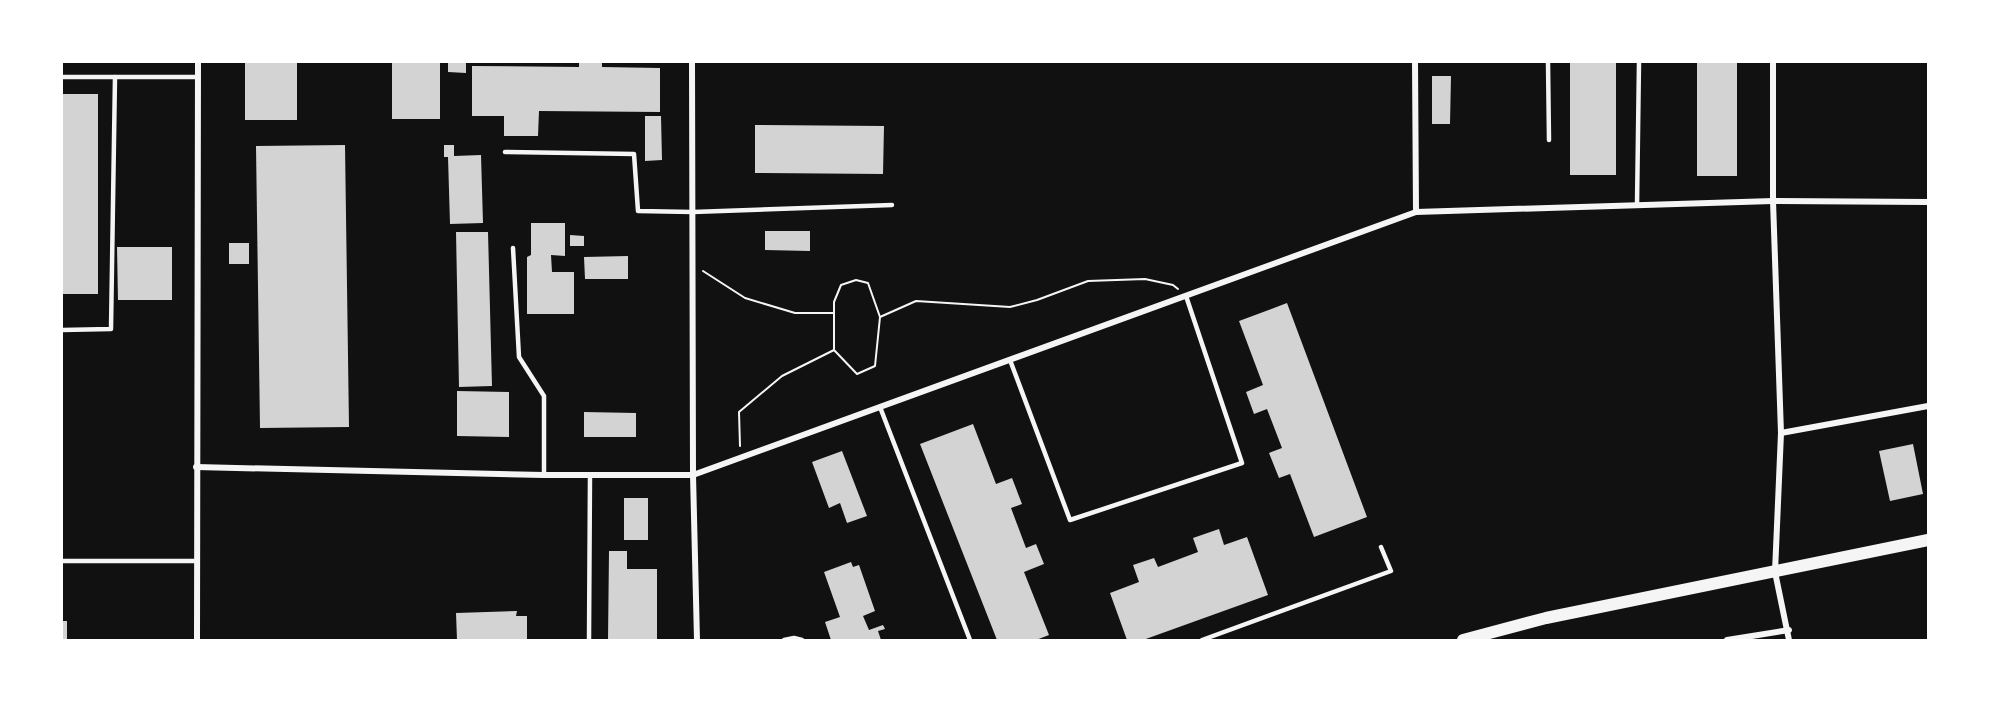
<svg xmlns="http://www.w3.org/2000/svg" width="1990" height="702" font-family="'Alegreya Sans',sans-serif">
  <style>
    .building { fill: #d3d3d3 }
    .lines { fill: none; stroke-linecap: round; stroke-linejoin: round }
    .path { stroke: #f5f5f5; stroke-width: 2 }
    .service { stroke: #f5f5f5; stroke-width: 4.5 }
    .minor { stroke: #f5f5f5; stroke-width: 6 }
    .secondary { stroke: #f5f5f5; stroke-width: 12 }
  </style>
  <rect width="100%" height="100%" fill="#111"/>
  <g class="building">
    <rect x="245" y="62" width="52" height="58"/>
    <rect x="392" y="62" width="48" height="57"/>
    <polygon points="448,62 466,62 466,73 448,72"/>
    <polygon points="579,62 602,62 602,67 660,68 660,112 539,111 538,136 504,136 504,116 472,116 472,66 579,67"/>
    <rect x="1570" y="62" width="46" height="113"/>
    <rect x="1697" y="62" width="40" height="114"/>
    <polygon points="1432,76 1451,76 1450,124 1432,124"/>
    <rect x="62" y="94" width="36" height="200"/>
    <polygon points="645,116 661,116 662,160 645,161"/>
    <polygon points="755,125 884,126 883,174 755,173"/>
    <polygon points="345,145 349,427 260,428 256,146"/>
    <polygon points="444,145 454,145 454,156 481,155 483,223 450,224 448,157 444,157"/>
    <polygon points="531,223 565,223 565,256 551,255 552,272 574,272 574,314 527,314 527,257 531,255"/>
    <polygon points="765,231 810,231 810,251 765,250"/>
    <polygon points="456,232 488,232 492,386 459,387"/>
    <polygon points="570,235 584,236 584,246 570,246"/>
    <rect x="229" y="243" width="20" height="21"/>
    <polygon points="117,247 172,247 172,300 118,300"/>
    <polygon points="628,256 628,279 585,279 584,257"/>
    <polygon points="1287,303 1367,517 1314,537 1290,474 1279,478 1269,453 1282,448 1267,409 1254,414 1246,392 1263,385 1239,321"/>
    <polygon points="457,391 509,392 509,437 457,436"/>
    <polygon points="584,412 636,413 636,437 584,437"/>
    <polygon points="973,424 996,484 1012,478 1022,504 1011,508 1026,548 1036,544 1044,564 1024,572 1049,635 1036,640 997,640 920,444"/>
    <polygon points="1913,444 1923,494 1890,501 1879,451"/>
    <polygon points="842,451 867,516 847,523 840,503 829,508 812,462"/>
    <rect x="624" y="498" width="24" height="42"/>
    <polygon points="1219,529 1224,545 1247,537 1268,595 1143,640 1127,640 1110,593 1139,582 1133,565 1154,558 1158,567 1198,552 1193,538"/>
    <polygon points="609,551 627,551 627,569 657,569 657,640 608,640"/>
    <polygon points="851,562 853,567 859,565 875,611 863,616 869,630 883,625 885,629 878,631 881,640 831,640 825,622 840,617 824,572"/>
    <polygon points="517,611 516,616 527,616 527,640 457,640 456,613"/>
    <rect x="62" y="621" width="5" height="19"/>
  </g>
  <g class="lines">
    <g class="path">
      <polyline points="703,271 745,298 795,313 834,313"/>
      <polyline points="834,349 834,302 841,285 856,280 868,283 880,317"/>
      <polyline points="740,446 739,412 782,376 834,350 857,374 875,366 880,317 916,301 1010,307 1037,300 1088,281 1145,279 1173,285 1178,289"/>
    </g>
    <g class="service">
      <polyline points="1548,62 1549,140"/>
      <polyline points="62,77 198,77"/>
      <polyline points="505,152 634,154 638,211 693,212 892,205"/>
      <polyline points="1637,205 1639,62"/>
      <polyline points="513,248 519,357 544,396 544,475"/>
      <polyline points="62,330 111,329 115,77"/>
      <polyline points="1010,360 1070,520 1242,463 1186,296"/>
      <polyline points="880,407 970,640"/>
      <polyline points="62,561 197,561"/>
      <polyline points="589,640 590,475"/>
      <polyline points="784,640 794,638 802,640"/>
      <polyline points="1202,640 1391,571 1381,547"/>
    </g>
    <g class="minor">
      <polyline points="692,62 693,475 697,640"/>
      <polyline points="1415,62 1416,212 1773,201 1928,202"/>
      <polyline points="1773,62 1773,201 1781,433 1775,572 1789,640"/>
      <polyline points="1781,433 1928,406"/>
      <polyline points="196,467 544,475 693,475 1416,212"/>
      <polyline points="197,640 198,62"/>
      <polyline points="1727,640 1789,630"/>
    </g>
    <polyline class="secondary" points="1463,640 1546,618 1928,540"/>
  </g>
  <rect width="1990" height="702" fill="none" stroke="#ffffff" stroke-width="126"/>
</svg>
